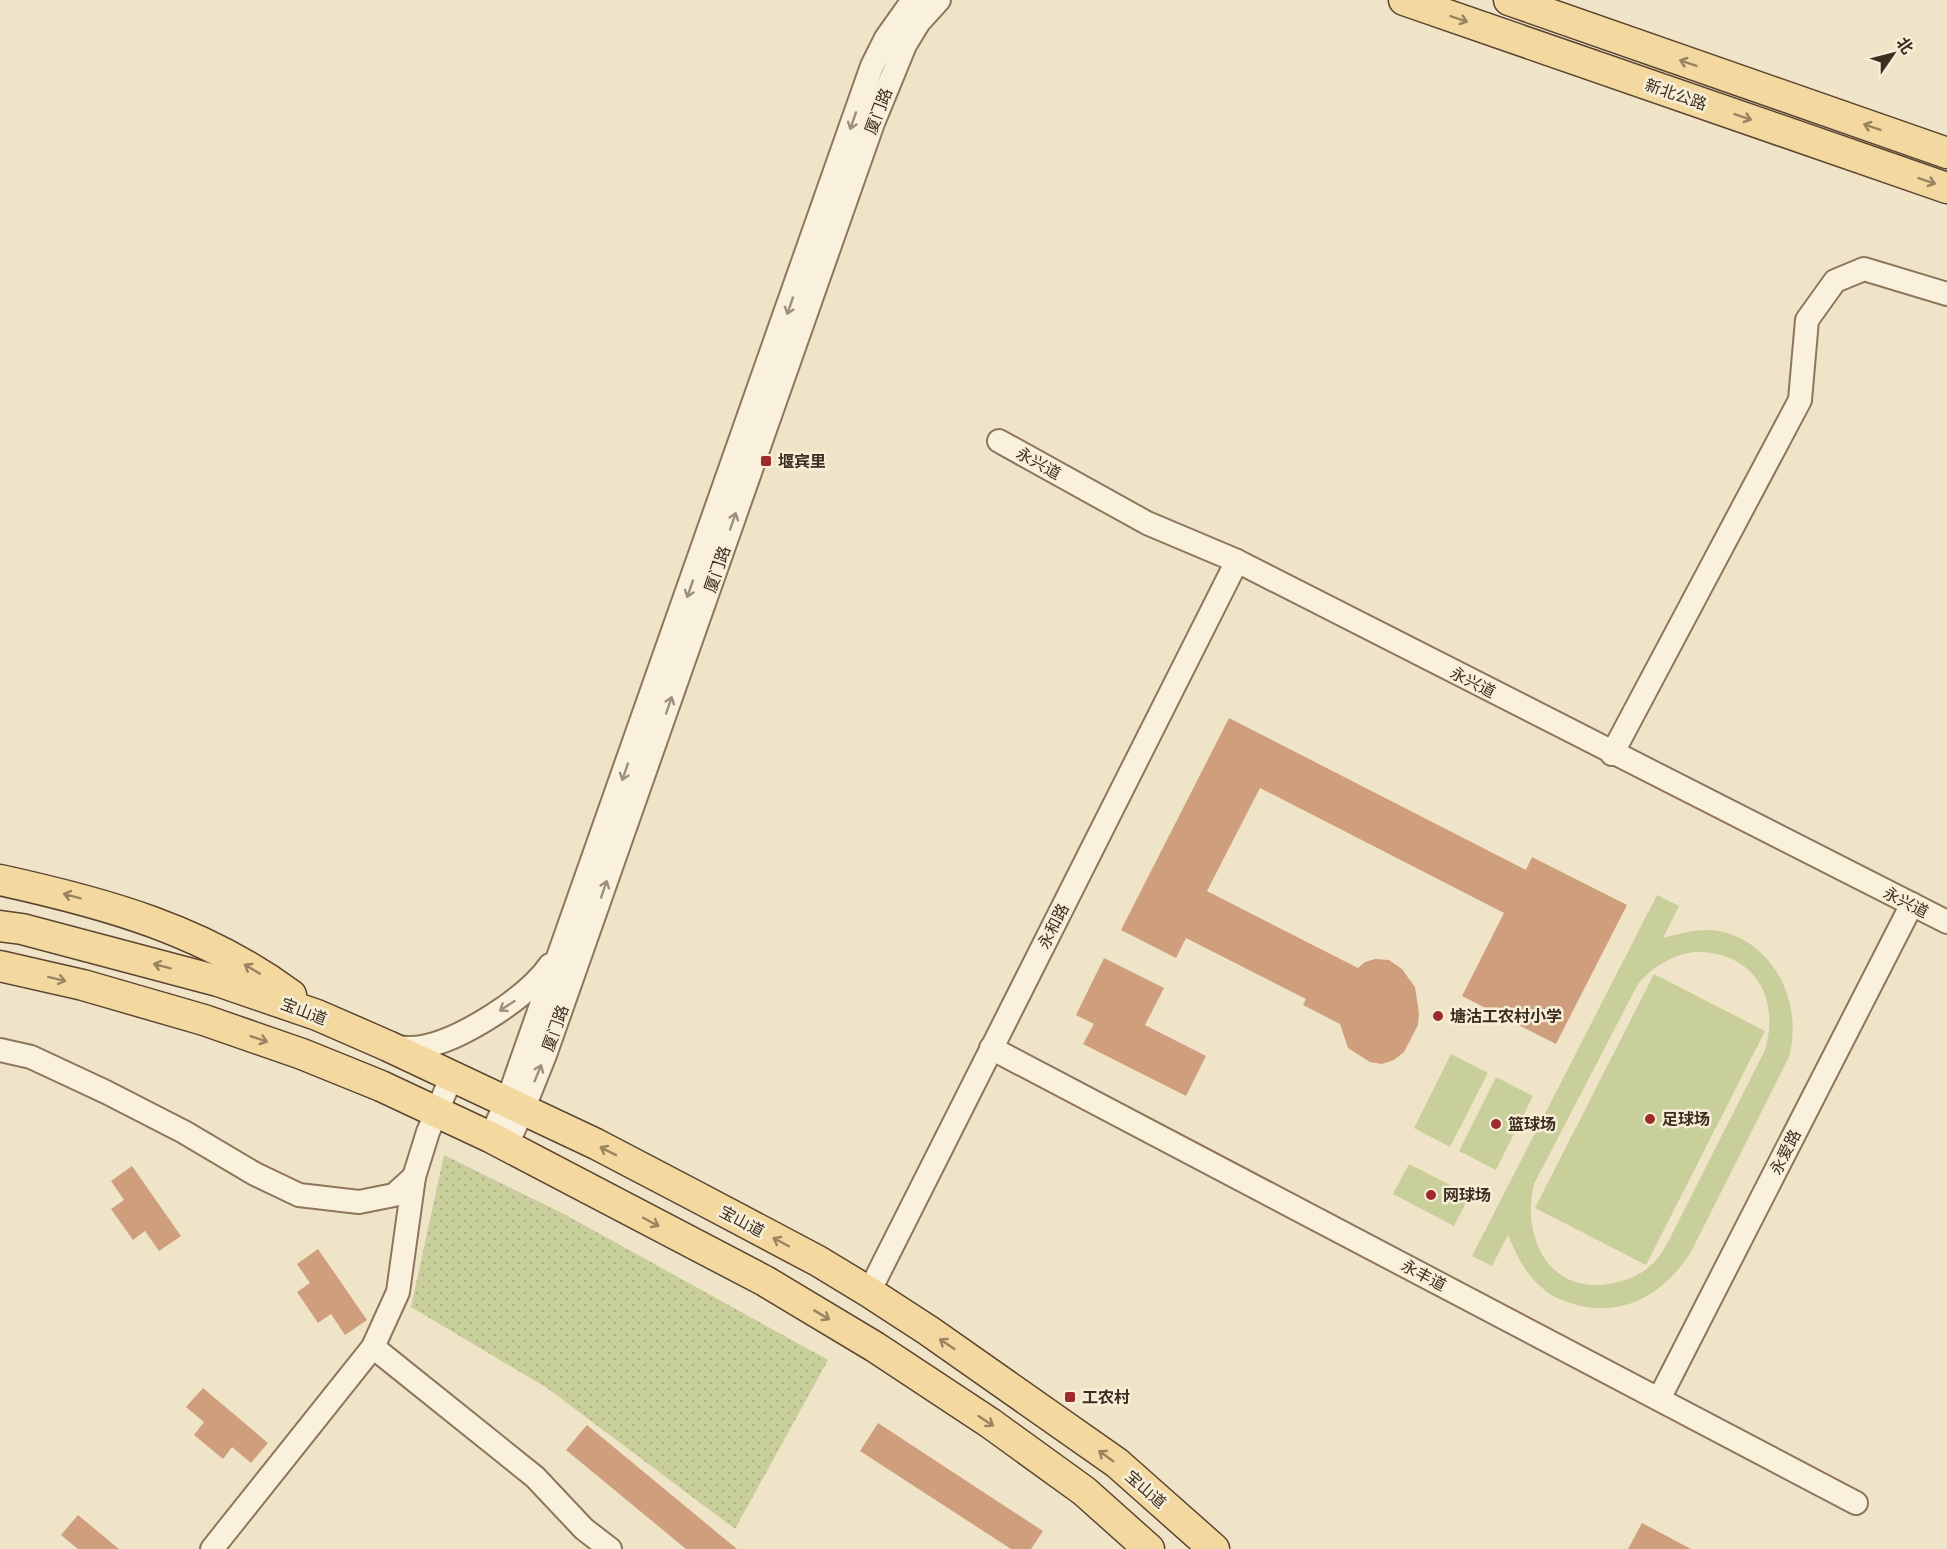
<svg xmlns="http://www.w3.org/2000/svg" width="1947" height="1549" font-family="Literata,'Noto Sans SC',serif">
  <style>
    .grass { fill: #c9cf9b; fill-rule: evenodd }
    .park { fill: url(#park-dots) }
    .building { fill: #cf9f7d }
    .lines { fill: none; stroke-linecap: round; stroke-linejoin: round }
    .minor-casing { stroke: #8d765c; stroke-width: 26 }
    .major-casing { stroke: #5b4430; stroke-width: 33 }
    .minor { stroke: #faf1dc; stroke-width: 22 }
    .major { stroke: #f3d9a0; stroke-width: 30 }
    .oneway { stroke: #988460 }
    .oneway2 { stroke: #9c907e }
    .poi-dot { fill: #9e2a2b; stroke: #f7eed8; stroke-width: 2 }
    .labels { text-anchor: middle; stroke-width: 5; stroke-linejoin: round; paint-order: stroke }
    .street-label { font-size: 16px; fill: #3d2e20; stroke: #f7eed8 }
    .poi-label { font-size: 16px; font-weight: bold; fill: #3d2e20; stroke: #f7eed8; text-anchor: start }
  </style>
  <defs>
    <pattern id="park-dots" width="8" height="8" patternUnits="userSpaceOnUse" patternTransform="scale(1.5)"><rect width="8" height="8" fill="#c9cf9b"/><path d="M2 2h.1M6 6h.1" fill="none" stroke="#aeb285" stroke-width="1.8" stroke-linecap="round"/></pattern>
  </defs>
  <rect width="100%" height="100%" fill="#f0e4c8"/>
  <g class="grass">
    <path d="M1657,895L1679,906L1663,938C1683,933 1703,927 1723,932C1777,945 1803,1007 1789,1057L1690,1254C1664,1292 1628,1316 1581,1306C1565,1302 1551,1297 1540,1286C1524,1272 1516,1254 1508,1235L1492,1266L1472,1256ZM1694,952C1752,950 1781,996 1765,1050L1667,1244C1655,1266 1639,1278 1614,1283C1550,1297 1521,1238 1534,1184L1638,984C1654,966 1670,956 1694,952Z"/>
    <polygon points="1654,974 1765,1031 1646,1265 1535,1208"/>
    <polygon points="1451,1054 1488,1073 1450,1147 1414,1128"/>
    <polygon points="1496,1077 1533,1096 1496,1170 1459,1151"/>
    <polygon points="1409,1164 1470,1195 1454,1226 1393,1194"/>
  </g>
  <polygon class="park" points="444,1155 564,1214 828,1360 735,1529 547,1388 411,1307"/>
  <g class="building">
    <polygon points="1229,718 1526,870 1532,857 1627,905 1556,1044 1462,996 1504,913 1260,788 1207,891 1358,968 1365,962 1375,959 1389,960 1402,969 1415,987 1419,1013 1418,1025 1404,1052 1394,1060 1382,1064 1370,1062 1348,1048 1340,1024 1303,1005 1306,999 1186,938 1176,958 1121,930"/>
    <polygon points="1104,958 1164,988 1145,1025 1206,1056 1186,1096 1083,1044 1094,1024 1076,1015"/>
    <polygon points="132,1166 181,1236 159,1251 145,1231 133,1240 111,1209 124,1200 111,1181"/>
    <polygon points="318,1249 367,1320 345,1335 331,1314 318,1323 297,1292 310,1283 297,1264"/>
    <polygon points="203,1388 268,1443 251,1463 232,1447 223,1459 194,1435 204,1422 186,1407"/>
    <polygon points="878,1423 1043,1531 1031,1549 1011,1549 860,1451"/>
    <polygon points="587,1425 737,1549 686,1549 566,1450"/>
    <polygon points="78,1515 119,1549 78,1549 61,1535"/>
    <polygon points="1642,1523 1691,1549 1628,1549"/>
  </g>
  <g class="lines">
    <defs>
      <g id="minor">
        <polyline points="999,441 1147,523 1237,561 1947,922"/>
        <polyline points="1612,754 1800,400 1807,320 1835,281 1864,269 1947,294"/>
        <path d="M394,1047C403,1048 412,1049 422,1047C461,1040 527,998 550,965"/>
        <polyline points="991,1048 1856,1503"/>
        <polyline points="0,1050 31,1057 106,1092 184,1132 255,1174 299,1195 359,1202 394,1195 414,1177"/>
        <path d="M490,1137L507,1102C631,757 753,412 872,66L886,38L913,0"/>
        <polyline points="506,1146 523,1110 545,1055 873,123 905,45 919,22 939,0"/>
        <polyline points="869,1292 1237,561"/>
        <polyline points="373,1347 535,1477 584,1529 610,1549"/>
        <polyline points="1659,1399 1912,904"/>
        <polyline points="212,1549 373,1347 398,1292 414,1177 428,1132 452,1076"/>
      </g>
      <g id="major">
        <polyline points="1404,0 1947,188"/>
        <polyline points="1509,0 1947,153"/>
        <path d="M0,880C105,903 203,930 291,995"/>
        <polyline points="0,926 22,929 218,981 317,1015 388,1046 596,1144 701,1199 818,1261 869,1292 929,1331 1117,1463 1214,1549"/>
        <polyline points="0,966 83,985 204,1020 302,1054 381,1086 490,1137 765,1281 875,1347 990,1423 1084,1491 1149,1549"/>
      </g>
    </defs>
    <use href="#minor" class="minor-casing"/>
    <use href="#major" class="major-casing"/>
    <use href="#minor" class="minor"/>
    <use href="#major" class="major"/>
  </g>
  <defs><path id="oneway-shaft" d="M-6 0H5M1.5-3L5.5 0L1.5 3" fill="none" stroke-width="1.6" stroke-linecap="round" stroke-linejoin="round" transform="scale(1.5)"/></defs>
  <g class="oneway">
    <use href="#oneway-shaft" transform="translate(1459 19) rotate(19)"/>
    <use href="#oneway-shaft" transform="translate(1688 63) rotate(-161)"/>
    <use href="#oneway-shaft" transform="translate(1743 117) rotate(19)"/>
    <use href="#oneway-shaft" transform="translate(1872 127) rotate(-161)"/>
    <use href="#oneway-shaft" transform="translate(1927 181) rotate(19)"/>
    <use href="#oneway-shaft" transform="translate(72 896) rotate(-165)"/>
    <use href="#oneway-shaft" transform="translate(162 966) rotate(-165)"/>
    <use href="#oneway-shaft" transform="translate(252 969) rotate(-149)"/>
    <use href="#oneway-shaft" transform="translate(57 979) rotate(14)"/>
    <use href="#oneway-shaft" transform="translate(259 1039) rotate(19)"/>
    <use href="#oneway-shaft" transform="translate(608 1151) rotate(-153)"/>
    <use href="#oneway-shaft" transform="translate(651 1222) rotate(28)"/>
    <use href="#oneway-shaft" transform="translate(781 1242) rotate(-152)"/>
    <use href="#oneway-shaft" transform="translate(822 1315) rotate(31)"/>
    <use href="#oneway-shaft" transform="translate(947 1344) rotate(-146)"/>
    <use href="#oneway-shaft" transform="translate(986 1421) rotate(34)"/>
    <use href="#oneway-shaft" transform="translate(1106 1456) rotate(-144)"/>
  </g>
  <g class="oneway2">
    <use href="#oneway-shaft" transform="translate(853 121) rotate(109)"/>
    <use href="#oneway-shaft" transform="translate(790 306) rotate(109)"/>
    <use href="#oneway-shaft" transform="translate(733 521) rotate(-71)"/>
    <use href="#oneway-shaft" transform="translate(690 589) rotate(109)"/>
    <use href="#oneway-shaft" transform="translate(669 705) rotate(-71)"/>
    <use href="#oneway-shaft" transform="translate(625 772) rotate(109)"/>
    <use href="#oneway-shaft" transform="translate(604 889) rotate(-71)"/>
    <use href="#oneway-shaft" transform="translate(507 1006) rotate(147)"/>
    <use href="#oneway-shaft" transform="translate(538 1073) rotate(-68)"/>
  </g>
  <g class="poi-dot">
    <rect x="760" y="455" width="12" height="12" rx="3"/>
    <circle cx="1438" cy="1016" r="6"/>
    <circle cx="1650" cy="1119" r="6"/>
    <circle cx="1496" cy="1124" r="6"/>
    <circle cx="1431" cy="1195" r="6"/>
    <rect x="1064" y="1391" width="12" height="12" rx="3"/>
  </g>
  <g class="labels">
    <g class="street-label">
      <text transform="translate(1676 94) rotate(19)" y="6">新北公路</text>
      <text transform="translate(878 111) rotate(-69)" y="6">厦门路</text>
      <text transform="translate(1039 463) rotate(29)" y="6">永兴道</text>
      <text transform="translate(717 569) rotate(-71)" y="6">厦门路</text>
      <text transform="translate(1473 682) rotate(27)" y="6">永兴道</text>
      <text transform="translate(1906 902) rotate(27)" y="6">永兴道</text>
      <text transform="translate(1053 926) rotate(-63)" y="6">永和路</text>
      <text transform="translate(304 1011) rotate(21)" y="6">宝山道</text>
      <text transform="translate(555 1028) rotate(-70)" y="6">厦门路</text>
      <text transform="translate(1785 1152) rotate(-63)" y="6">永爱路</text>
      <text transform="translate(742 1221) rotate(28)" y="6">宝山道</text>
      <text transform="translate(1424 1275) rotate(28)" y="6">永丰道</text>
      <text transform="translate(1146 1489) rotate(41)" y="6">宝山道</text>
    </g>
    <g class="poi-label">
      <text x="778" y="467">堰宾里</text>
      <text x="1450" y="1022">塘沽工农村小学</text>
      <text x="1662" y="1125">足球场</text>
      <text x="1508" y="1130">篮球场</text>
      <text x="1443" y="1201">网球场</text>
      <text x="1082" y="1403">工农村</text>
    </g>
  </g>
  <g transform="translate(1893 54) rotate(55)" stroke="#f7eed8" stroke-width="4.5" paint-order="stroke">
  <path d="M0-4.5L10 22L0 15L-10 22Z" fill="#3d2e20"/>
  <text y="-9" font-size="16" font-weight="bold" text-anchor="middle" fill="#3d2e20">北</text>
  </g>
</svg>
